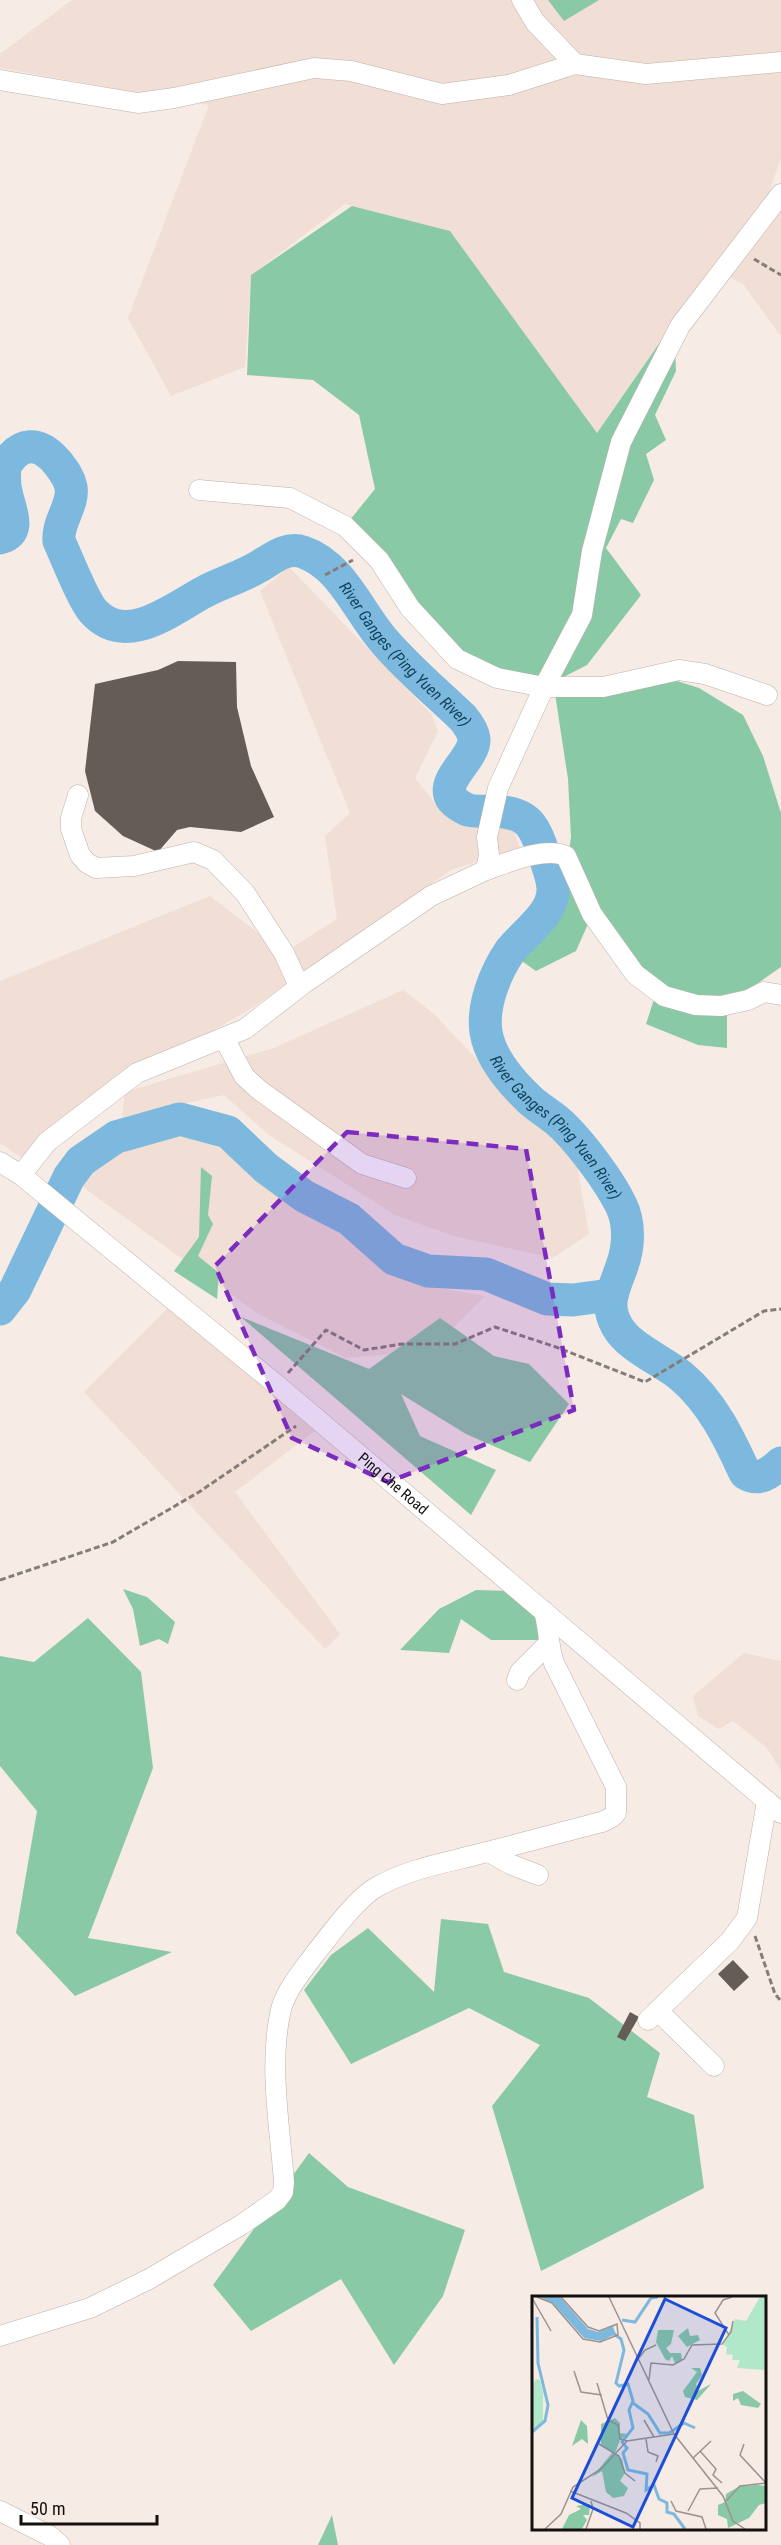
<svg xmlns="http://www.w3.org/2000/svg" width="781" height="2545" font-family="'Roboto Condensed',sans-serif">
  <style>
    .built { fill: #f1ded4 }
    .forest { fill: #8ac9a6 }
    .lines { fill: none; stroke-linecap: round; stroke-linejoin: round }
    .river { stroke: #7db9de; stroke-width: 33 }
    .building { fill: #665c57 }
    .minor-casing { stroke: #bdb1ab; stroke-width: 21 }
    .path { stroke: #857d79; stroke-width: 3; stroke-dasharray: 6 3; stroke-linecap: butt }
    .minor { stroke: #fff; stroke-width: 20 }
    .marked { fill: #7b2cbf; fill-opacity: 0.2; stroke: #7b2cbf; stroke-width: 4.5; stroke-dasharray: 12 8; stroke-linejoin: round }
    .labels { text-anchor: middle; stroke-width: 6; stroke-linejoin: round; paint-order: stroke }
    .street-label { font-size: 15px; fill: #14100e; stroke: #f7ebe5 }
    .water-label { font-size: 16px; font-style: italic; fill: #12435c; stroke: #f7ebe5 }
    .inset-river { fill: none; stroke: #7db9de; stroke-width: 3 }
    .inset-road { fill: none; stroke: #9c938f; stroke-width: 1.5 }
    .view { fill: #1d4ed8; fill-opacity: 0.15; stroke: #1d4ed8; stroke-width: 3 }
    .inset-edge { fill: none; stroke: #14100e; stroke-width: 3 }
  </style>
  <rect width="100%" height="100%" fill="#f7ebe5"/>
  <g class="built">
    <polygon points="72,0 781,0 781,158 770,189 781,201 781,336 743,284 711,268 597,433 450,231 345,204 251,275 245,367 171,396 128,318 209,105 0,68 0,54"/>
    <polygon points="289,567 431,714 438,731 415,778 439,808 505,806 520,848 451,870 255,1006 146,1070 25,1160 0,1143 0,981 210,896 284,953 337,919 325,836 350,813 260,591"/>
    <polygon points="403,990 433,1013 577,1165 589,1234 553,1258 454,1236 395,1215 269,1135 224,1095 122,1117 125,1092 274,1048"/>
    <polygon points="182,1129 215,1143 292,1207 356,1240 410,1283 485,1296 448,1333 404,1353 346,1358 257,1313 76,1182 117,1148"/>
    <polygon points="170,1306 315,1431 235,1492 340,1634 325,1649 84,1392"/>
    <polygon points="744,1653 781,1661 781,1771 767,1748 733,1721 719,1729 698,1716 693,1696"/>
  </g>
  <g class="forest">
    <polygon points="548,0 599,0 564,21"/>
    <polygon points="352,206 450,231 597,433 674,322 676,371 655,415 666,440 646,454 654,480 633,523 621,519 606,548 641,595 587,665 544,687 450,652 345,526 375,489 359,415 313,380 247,375 251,275"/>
    <path d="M658,675L699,688L743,715L763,756L781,813V967L727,1005V1048L698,1045L646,1024L657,990L592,915L576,951L536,971L509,952C523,936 554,912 553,889C552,881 549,872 547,865L569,851L571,837L568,779L554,687Z"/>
    <polygon points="201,1167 212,1176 208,1215 213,1224 198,1256 219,1273 217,1299 174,1271 199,1237"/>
    <polygon points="241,1317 369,1369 440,1318 494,1356 529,1364 569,1404 530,1462 466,1434 401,1394 420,1436 496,1470 471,1515"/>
    <polygon points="123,1589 147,1597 175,1622 168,1644 159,1639 140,1646 133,1609"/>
    <polygon points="476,1590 509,1591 537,1617 539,1640 491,1640 461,1619 449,1653 400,1650 439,1609"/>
    <polygon points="88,1618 141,1672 153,1768 88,1938 172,1952 75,1996 16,1933 37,1811 0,1766 0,1656 34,1662"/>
    <polygon points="441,1919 488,1924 504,1972 589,1998 660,2053 647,2097 694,2115 704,2188 541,2271 492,2106 540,2045 469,2008 351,2064 304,1990 331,1955 368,1928 434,1992"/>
    <polygon points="309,2153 348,2187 465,2230 443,2296 394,2365 341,2279 251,2331 213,2285"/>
    <polygon points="332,2515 338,2545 318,2545"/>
  </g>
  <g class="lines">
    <g class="river">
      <path id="s1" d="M0,538C22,533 10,510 7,496C4,486 4,476 5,466C20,441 39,441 57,462C63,470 69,477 71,487C74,505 57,522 59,541C66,556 83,600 93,611C126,648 172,609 204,592C221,583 241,577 258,567C272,559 286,546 303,552C342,565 359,613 385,642C408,669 437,693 463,718C468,724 473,731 474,739C475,763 422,790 468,810C476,812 483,811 490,811C527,812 533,822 544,854C547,865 553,878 553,889C554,914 523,934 510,951C495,973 482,1006 486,1032C490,1058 511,1082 530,1100C541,1110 555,1117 565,1128C583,1146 610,1182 621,1205C630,1223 629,1247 622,1266C615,1287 604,1304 617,1326C628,1347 663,1361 681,1376C712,1402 729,1438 745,1473C759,1482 770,1473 781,1463"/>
      <polyline points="0,1309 15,1290 69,1177 81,1161 116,1137 180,1119 228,1132 266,1168 304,1196 349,1219 394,1259 428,1271 486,1274 547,1299 573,1300 610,1295"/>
    </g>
  </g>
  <g class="building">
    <polygon points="178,661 236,662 237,707 251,766 274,817 241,832 190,827 177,830 158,852 123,836 95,811 85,771 95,684 158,670"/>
    <polygon points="733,1960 749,1977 734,1991 718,1974"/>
    <polygon points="630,2012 639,2017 625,2041 617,2037"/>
  </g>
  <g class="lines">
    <defs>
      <g id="minor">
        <polyline points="522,0 535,22 575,64"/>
        <polyline points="0,80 138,103 174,98 314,68 351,71 442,94 509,85 575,64 646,74 781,62"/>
        <polyline points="199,490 290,498 345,526 379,560 410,608 457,659 497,678 544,687 603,687 679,670 705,674 767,695"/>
        <polyline points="78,795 71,818 71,829 80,855 87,863 96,868 134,866 194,852 213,860 245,893 284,953 299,986"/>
        <path d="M486,870C507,863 545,846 566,856L592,914L635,974L664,996L696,1005L721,1006L748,1000L764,992L781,995"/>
        <polyline points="224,1038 244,1076 258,1089 362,1164 406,1178"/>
        <path id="s2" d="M0,1162L21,1175L277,1385L781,1813"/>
        <polyline points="21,1175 47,1142 137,1073 245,1029 303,984 431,896 486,870 489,855 487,837 498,788 544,687 582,615 592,551 621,442 680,326 781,194"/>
        <polyline points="517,1680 520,1672 548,1644"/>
        <polyline points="489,1852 510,1864 538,1875"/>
        <polyline points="658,2011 714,2066"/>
        <polyline points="648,2020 730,1941 747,1918 767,1801"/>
        <path d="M0,2336L90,2308L149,2279L241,2225L277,2200L283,2192L284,2182C280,2128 269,2067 280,2014C284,1992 301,1973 314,1955C330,1935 354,1901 375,1888C409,1868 446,1863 483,1853C523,1843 562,1832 602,1822L612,1817L616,1813V1787L554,1663C548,1645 549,1629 544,1611"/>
        <polyline points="0,2511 50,2536 60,2545"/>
      </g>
    </defs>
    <use href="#minor" class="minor-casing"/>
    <g class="path">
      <polyline points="754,259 781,275"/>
      <polyline points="325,575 353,560"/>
      <polyline points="288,1373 326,1330 364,1350 402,1344 455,1344 495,1327 556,1347 645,1382 764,1311 781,1309"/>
      <polyline points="0,1580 113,1542 199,1492 296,1426"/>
      <polyline points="755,1936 775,1994 781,2001"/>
    </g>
    <use href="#minor" class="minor"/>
  </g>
  <path class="marked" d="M347,1132L526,1149L574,1410L388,1482L292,1438L215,1266Z"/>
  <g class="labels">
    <g class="street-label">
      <text dy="5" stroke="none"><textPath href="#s2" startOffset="508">Ping Che Road</textPath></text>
    </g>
    <g class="water-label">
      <text dy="6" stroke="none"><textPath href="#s1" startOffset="686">River Ganges (Ping Yuen River)</textPath></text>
      <text dy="6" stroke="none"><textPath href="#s1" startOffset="1302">River Ganges (Ping Yuen River)</textPath></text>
    </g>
  </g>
  <g transform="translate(532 2296)">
    <rect width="234" height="234" fill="#f7ebe5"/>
    <path d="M228,1H234V90L233,74L205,72L208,64H200L201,59L194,58L195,51L191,49L203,23L214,25ZM4,83L8,84L11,96V125L0,136V89Z" fill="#b2e8ca"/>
    <path d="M156,32L158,40L166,39L168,44L155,51L146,40ZM126,34H142L139,48L134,52L138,57H149L150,64L143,67L140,60L137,65L133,63L124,46ZM159,72H168L170,79L164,88L166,95L179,88L165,104L153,101L151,95L165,76ZM211,95L229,108L226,112L209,109L206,102L201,105V98ZM83,122L88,127V137L96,138L88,144L83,157L90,163L93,177L88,185L96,192L92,200L81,202L74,196L70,175L60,181L80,157L69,148V128ZM49,124L55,130L56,148L50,143L40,150ZM225,189L234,190V207L227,209L217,222L196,232L195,223L186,219V209L193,206L194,198L208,190ZM58,208L57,219H51L55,224L50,233H30L37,219L49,213L44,210Z" fill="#8ac9a6"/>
    <path d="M8,1H28L56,33L66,36L84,29L81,31L84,38L69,45L52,42L21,7Z" fill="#7db9de"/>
    <path class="inset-river" d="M90,24L103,26L119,2L126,1M82,38L89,43L92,54L84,87L87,90L96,88L101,105L97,114L101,132L90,146L95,152L91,157L96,174L115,178L114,194L122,189L127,203L135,207V216L142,218L153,233M101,107L116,118L128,137H137L152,127L163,132M0,136L13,125L16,109L6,67L5,21"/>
    <path class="inset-road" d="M5,1L20,7L51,43L68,46L86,39L85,28L67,35L56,31L29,1M77,1L142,138L191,200L201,225L213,233M0,2L19,35M197,39L183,17L191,4L200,1M107,62L113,54L124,49M42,75L49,96L70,99M117,84L119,67L141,69L152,63L160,49L190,48L199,36L201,25M65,87L76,124L86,129L88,143L95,145M112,124L122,141M114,143L116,156L126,160L124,166M67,148L87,160L93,177L103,185M212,148L208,159L234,187M168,155L184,173L181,179L190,187M161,162L179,145M38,195L94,217L108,227V233M139,205L144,215L170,221L174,233M194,205L208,190L234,187M156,215L168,193L186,192M13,233L29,218L41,191L69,173L95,145L142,138M54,233L61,213L59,205"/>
    <path class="view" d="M133,3L194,32L101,231L40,202Z"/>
    <rect width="234" height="234" class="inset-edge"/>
  </g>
  <path d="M21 2515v9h136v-9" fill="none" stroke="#14100e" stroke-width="3"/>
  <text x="30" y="2515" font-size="18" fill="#14100e" stroke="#f7ebe5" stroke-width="4.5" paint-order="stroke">50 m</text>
</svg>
